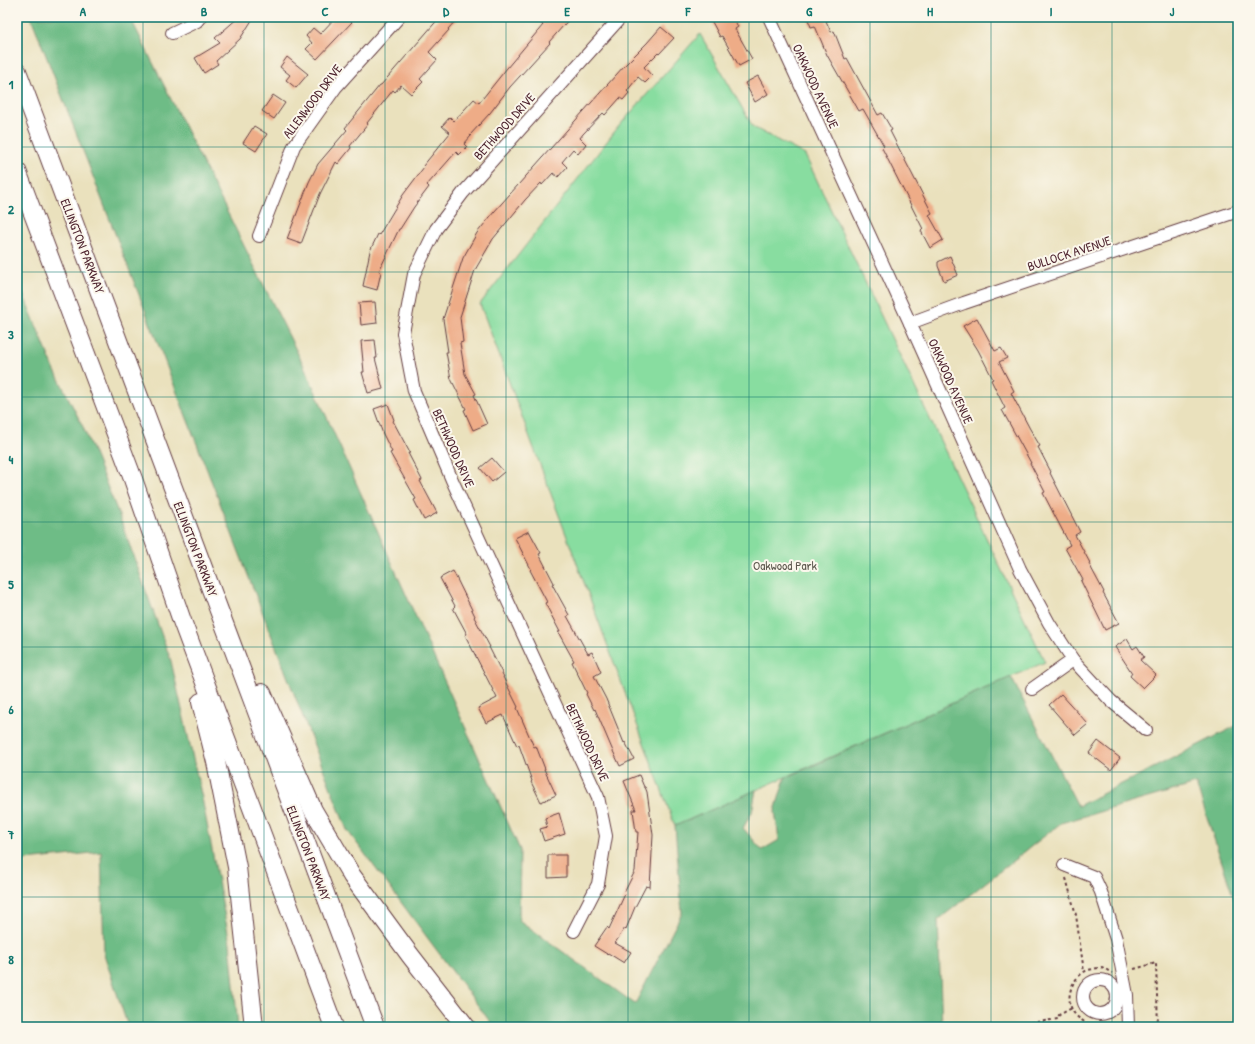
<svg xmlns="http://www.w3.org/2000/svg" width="1255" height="1044" font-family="'Patrick Hand',sans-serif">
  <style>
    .green { fill: #88dda0; stroke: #697e66 }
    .forest { fill: #6ebc86; stroke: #5c6e58 }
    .building { fill: #eeac87 }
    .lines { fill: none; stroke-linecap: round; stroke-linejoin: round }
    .minor-casing { stroke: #623c41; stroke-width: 14 }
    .highway-casing { stroke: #623c41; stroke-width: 20 }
    .path { stroke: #623c41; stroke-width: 2; stroke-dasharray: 3 3; stroke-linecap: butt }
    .minor { stroke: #fff; stroke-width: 12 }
    .highway { stroke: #fff; stroke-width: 18 }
    .grid { fill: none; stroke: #0f766e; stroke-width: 1; stroke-opacity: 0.55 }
    .labels { text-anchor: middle; stroke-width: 4; stroke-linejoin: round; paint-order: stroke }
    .street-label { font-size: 13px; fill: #4a1f2b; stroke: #fbf7ec }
    .park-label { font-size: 13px; fill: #5d584e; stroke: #fbf7ec }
    .neatline { fill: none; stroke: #0f766e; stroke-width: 1.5 }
    .grid-label { font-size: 13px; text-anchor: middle; font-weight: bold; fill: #0f766e }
  </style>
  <rect width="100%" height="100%" fill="#fbf7ec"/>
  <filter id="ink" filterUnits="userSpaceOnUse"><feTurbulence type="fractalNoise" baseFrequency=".025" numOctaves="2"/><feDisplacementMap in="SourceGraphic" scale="8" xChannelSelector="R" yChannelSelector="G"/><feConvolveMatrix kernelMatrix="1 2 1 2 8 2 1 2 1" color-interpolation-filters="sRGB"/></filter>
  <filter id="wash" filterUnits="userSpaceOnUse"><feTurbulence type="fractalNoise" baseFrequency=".012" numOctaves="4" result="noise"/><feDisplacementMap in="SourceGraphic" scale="16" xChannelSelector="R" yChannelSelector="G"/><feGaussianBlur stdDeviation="0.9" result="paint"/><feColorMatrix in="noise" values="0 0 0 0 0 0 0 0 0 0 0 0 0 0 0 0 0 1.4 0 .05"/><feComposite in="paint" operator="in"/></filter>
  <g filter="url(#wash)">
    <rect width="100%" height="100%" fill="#eae1bd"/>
    <polygon class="green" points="700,34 753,127 805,155 1045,662 675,826 480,304 619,126"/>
    <g class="forest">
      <polygon points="31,17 130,17 304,366 520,850 519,920 635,1004 682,913 675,826 756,790 752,812 743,828 762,850 779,840 775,811 785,778 1011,677 1078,806 1238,725 1238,911 1196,784 1061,823 938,920 942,1027 494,1027 347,830"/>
      <path d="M17,279L54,369L83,427L117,510L171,661L202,798L230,943L238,1027H128L104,954L101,852L17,861V426C21,410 26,398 17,382Z"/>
    </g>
    <g id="blocks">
      <g class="building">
        <polygon points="239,17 254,17 240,39 216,61 218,64 204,73 195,58 220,43 215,38"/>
        <polygon points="336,17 347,17 352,22 317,59 306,49 312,43 306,36 313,28 320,34"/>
        <polygon points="440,17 459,17 448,29 449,30 429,52 437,60 420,79 423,82 411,94 401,85 395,92 393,90 367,123 368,124 350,146 351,148 338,164 336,162 320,194 301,244 287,239 309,182 318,164 347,130 345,128 380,85 381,85"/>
        <polygon points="534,17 571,17 549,42 550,43 510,87 490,113 470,135 471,136 464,144 467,147 459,155 456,152 427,185 429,187 414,207 400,229 399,229 379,271 381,272 377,290 363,286 370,251 378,234 379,235 403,195 424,167 423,166 450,133 442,126 450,117 454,121 474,99 479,103 507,68 543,25"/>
        <polygon points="717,17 733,17 738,27 735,29 752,59 739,66 722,36 720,37 711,20"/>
        <polygon points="807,17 834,17 826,21 831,32 834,31 845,59 847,58 878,115 882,113 892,130 890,131 932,213 929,215 943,240 930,248 921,231 923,229 882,148 884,146 863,109 859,111 827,55 815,26 811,27"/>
        <polygon points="661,27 674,38 659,54 658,53 644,67 652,76 645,83 638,77 627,91 629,93 623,100 620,98 605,115 603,113 583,134 580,138 586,144 578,154 573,149 562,162 567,167 558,177 553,173 542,185 541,183 525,200 493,239 475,270 460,317 463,342 460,343 465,374 476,394 474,395 487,424 473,430 464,410 466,409 451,379 446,352 448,352 443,319 463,258 477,233 494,212 624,66 647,43"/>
        <polygon points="287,57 308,74 296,88 286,80 290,75 280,67"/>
        <polygon points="758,76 768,94 755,102 745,83"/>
        <polygon points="273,95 285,103 274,119 262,111"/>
        <polygon points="254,126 267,134 256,151 243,143"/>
        <polygon points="950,256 958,275 944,281 938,266 938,262"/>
        <polygon points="375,302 377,323 361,325 359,303"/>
        <polygon points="977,318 995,351 1001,348 1007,358 999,362 1014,391 1011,393 1030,429 1040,446 1038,447 1051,472 1050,473 1080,532 1075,535 1090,563 1089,564 1104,592 1103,593 1119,623 1105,630 1081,581 1083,580 1065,548 1070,545 1043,493 1045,492 1030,463 1031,463 1002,410 1005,408 991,380 993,379 978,350 963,326"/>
        <polygon points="375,340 377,358 375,358 383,389 368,393 362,372 364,372 361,341"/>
        <polygon points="388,404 394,420 393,421 410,453 408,453 422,480 420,481 437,513 424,520 414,500 416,499 390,453 392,452 383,434 374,409"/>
        <polygon points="492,458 504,472 492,482 480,468"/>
        <polygon points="529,531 541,553 539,554 554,583 552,584 569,615 567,616 588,654 592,652 601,672 594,676 606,699 624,743 625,742 634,759 620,766 612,749 595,709 594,710 586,694 587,693 572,662 574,661 558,632 560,632 545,603 547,602 530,570 531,569 515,538"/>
        <polygon points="453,571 475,616 474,617 490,647 489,647 504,677 503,677 518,707 517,708 534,747 536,746 545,769 544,769 556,795 541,802 531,782 532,781 519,745 517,746 503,715 486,723 478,708 497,698 465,635 467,634 453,608 455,606 440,578"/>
        <polygon points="1127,639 1133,649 1137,646 1144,657 1140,660 1156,675 1143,688 1130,676 1132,673 1115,647"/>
        <polygon points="1061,694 1088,724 1075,735 1049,705"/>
        <polygon points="1098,741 1120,758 1111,770 1089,753"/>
        <polygon points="639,775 644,787 645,787 647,792 653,835 650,887 646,886 635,907 626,929 625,928 615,943 631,952 624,963 608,953 607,954 594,946 607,927 609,929 625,894 624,893 635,871 638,832 636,832 633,810 636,810 624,781"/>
        <polygon points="559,813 565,834 544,841 540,829 547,827 545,818"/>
        <polygon points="548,855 566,855 566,877 548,878"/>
      </g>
    </g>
  </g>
  <g filter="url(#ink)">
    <use href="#blocks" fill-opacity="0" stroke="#623c41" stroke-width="1"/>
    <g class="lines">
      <defs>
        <g id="minor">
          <polyline points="769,17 910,323 1020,569 1049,623 1073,660 1111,701 1146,730"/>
          <polyline points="172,33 197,21 200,17"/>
          <polyline points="259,236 294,146 336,87 399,17"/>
          <polyline points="910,323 964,303 1238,211"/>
          <polyline points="1032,689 1073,660"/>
          <polyline points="1064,865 1094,877 1101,892 1116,939 1127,995 1128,1027"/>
          <polyline points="574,931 598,884 606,836 598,797 452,480 414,391 403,333 414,274 436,229 463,193 621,17"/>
          <circle cx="1100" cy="997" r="17"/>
        </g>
        <g id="highway">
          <path d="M17,71C137,390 255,709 375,1027"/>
          <polyline points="17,171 133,479 182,621 334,1027"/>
          <polyline points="262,693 313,810 352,876 410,955 466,1027"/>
          <polyline points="201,702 216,762 237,867 254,1027"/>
        </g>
      </defs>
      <use href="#minor" class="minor-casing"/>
      <use href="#highway" class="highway-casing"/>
      <g class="path">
        <polyline points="1066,878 1076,915 1084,972"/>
        <polyline points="1134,969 1156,963 1158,1027"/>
        <polyline points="1027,1027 1030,1023 1058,1019 1059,1015 1072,1008"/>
        <path d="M1095,1027C1088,1024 1079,1020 1074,1013C1065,1000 1070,981 1084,972C1088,969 1096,969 1102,967L1112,973"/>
      </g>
      <use href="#minor" class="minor"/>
      <use href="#highway" class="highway"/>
    </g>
  </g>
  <path class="grid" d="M143,17V1027M264,17V1027M385,17V1027M506,17V1027M628,17V1027M749,17V1027M870,17V1027M991,17V1027M1112,17V1027M17,147H1238M17,272H1238M17,397H1238M17,522H1238M17,647H1238M17,772H1238M17,897H1238"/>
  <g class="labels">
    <g class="street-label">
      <text transform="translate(816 86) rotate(65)" y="5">OAKWOOD AVENUE</text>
      <text transform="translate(312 101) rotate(-53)" y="5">ALLENWOOD DRIVE</text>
      <text transform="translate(504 126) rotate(-48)" y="5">BETHWOOD DRIVE</text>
      <text transform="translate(83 246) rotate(69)" y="5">ELLINGTON PARKWAY</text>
      <text transform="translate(1069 253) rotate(-18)" y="5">BULLOCK AVENUE</text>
      <text transform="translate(951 381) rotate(66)" y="5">OAKWOOD AVENUE</text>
      <text transform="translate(454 448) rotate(66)" y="5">BETHWOOD DRIVE</text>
      <text transform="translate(196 549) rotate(69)" y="5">ELLINGTON PARKWAY</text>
      <text transform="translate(588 742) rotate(65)" y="5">BETHWOOD DRIVE</text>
      <text transform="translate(309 853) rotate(69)" y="5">ELLINGTON PARKWAY</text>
    </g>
    <g class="park-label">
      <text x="785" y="570">Oakwood Park</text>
    </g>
  </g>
  <rect width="1255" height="1044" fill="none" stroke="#fbf7ec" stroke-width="44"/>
  <rect x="22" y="22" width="1211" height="1000" class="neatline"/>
  <g class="grid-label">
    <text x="83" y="16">A</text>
    <text x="204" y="16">B</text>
    <text x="325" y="16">C</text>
    <text x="446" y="16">D</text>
    <text x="567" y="16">E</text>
    <text x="688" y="16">F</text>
    <text x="809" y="16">G</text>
    <text x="930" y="16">H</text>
    <text x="1051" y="16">I</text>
    <text x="1172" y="16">J</text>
    <text x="11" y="89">1</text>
    <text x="11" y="214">2</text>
    <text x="11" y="339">3</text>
    <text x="11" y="464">4</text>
    <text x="11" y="589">5</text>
    <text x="11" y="714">6</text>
    <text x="11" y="839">7</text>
    <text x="11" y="964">8</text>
  </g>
</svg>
